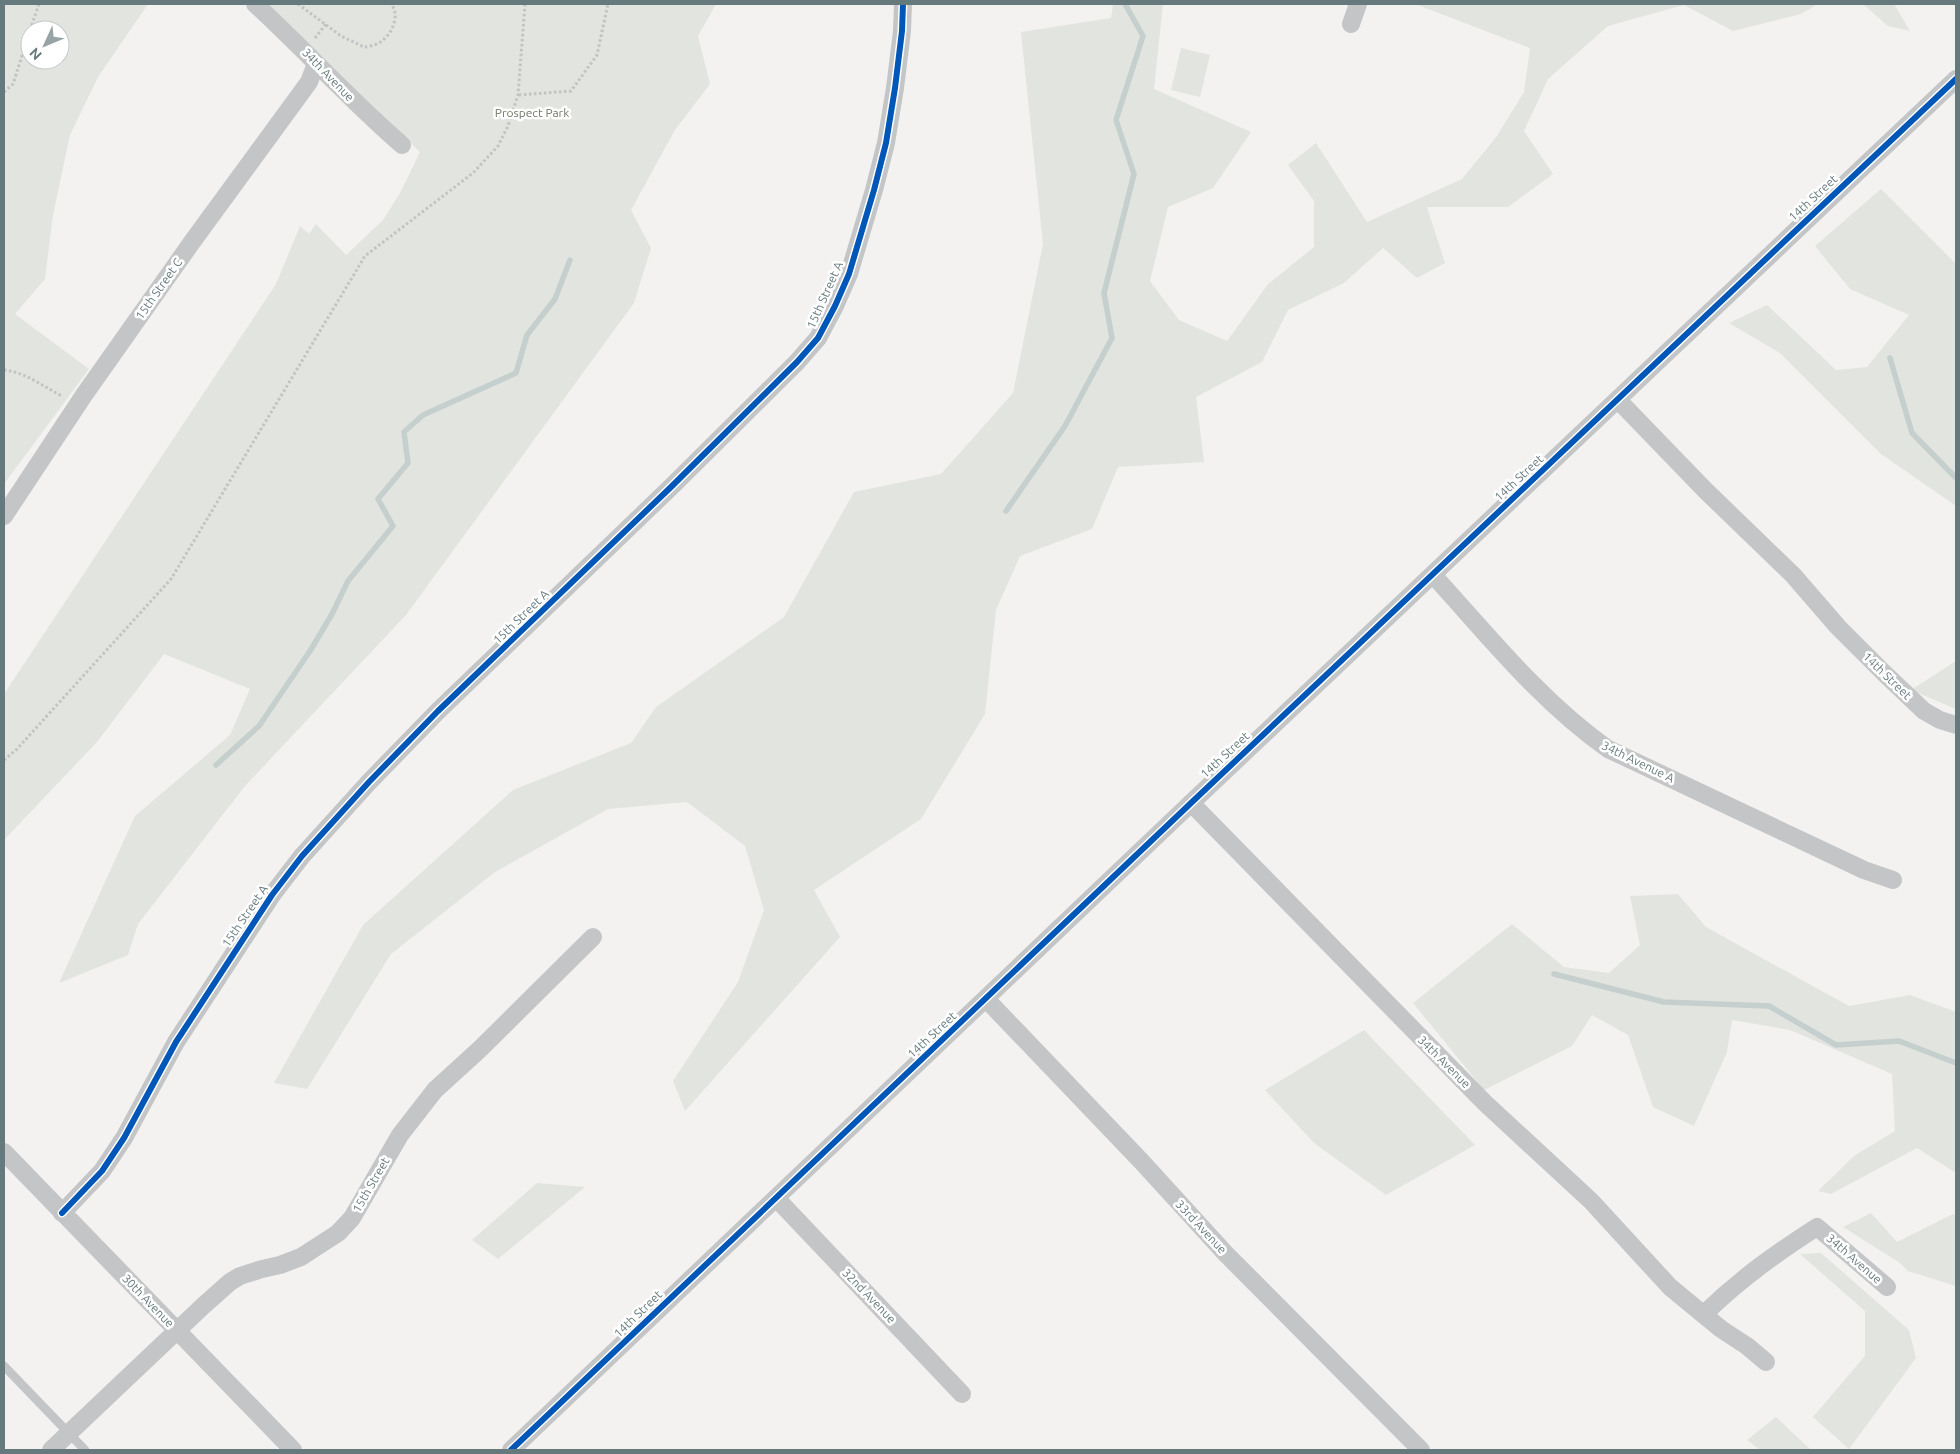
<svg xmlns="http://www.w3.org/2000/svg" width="1960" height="1454" font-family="Ubuntu,sans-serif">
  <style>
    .green { fill: #e2e4df; fill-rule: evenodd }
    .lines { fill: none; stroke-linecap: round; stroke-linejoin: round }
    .stream { stroke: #c4cfce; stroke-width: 5.5 }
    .path { stroke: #c2c3c4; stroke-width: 3; stroke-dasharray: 2.5 2.5; stroke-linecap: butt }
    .service { stroke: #c3c5c6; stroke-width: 9 }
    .minor { stroke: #c3c5c6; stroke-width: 18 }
    .cycleway-casing { stroke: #fff; stroke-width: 9 }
    .cycleway { stroke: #0057b8; stroke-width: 6 }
    .labels { text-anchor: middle; stroke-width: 5; stroke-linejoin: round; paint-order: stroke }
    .street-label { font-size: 12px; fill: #667a7e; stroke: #fff }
    .park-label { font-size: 12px; fill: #6d7664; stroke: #fff }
  </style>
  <rect width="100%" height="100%" fill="#f3f2f1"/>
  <g class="green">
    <path d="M4,4H148L98,77L70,135L53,215L45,279L15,314L89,369L4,484ZM30,30H60V60H30Z"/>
    <polygon points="264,4 716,4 698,36 710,84 675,130 631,210 651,248 634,303 406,615 245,786 138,924 128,955 59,983 135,816 230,735 250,689 164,654 97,742 4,840 4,694 276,284 300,226 309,234 316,224 346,255 383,220 400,193 420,152"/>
    <polygon points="1113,4 1163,4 1154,89 1251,132 1213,188 1168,207 1150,281 1179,320 1227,341 1268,284 1314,247 1314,201 1288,165 1316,143 1367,222 1462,179 1497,136 1524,92 1530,48 1415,4 1818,4 1801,14 1733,31 1684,5 1608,26 1548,79 1524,131 1553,174 1508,207 1427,207 1445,263 1417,278 1383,248 1344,283 1288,310 1262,362 1196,397 1204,462 1118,467 1092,529 1020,556 996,610 985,714 921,819 814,890 840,937 685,1111 673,1081 738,982 764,910 745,846 687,802 608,809 495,872 391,954 307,1089 274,1083 363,925 513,790 631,743 656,707 784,617 854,492 941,474 1013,393 1043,244 1021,32 1111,18"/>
    <polygon points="1863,4 1894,4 1910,31 1888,26"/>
    <polygon points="1181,48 1210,55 1200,97 1171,90"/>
    <polygon points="1881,189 1956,264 1956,506 1881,454 1780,353 1729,323 1767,305 1836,370 1867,367 1909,315 1850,289 1815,246"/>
    <polygon points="1956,661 1956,709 1911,690"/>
    <polygon points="1678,894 1706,927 1849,1006 1910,995 1956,1012 1956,1173 1917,1148 1831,1194 1818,1191 1854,1156 1895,1131 1892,1074 1790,1030 1732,1020 1727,1052 1694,1126 1653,1107 1628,1035 1592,1015 1572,1046 1484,1090 1413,1003 1512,924 1564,967 1609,973 1640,945 1630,896"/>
    <polygon points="1364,1030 1475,1145 1386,1195 1314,1143 1265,1090"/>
    <polygon points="537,1183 585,1187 498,1259 472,1240"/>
    <polygon points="1871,1213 1897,1242 1953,1214 1956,1216 1956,1286 1908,1271 1900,1263 1843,1227"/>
    <polygon points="1821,1253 1909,1330 1916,1358 1849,1449 1813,1417 1865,1356 1865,1311 1800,1254"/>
    <polygon points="1776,1417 1811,1450 1760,1450 1747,1440"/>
  </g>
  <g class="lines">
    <g class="stream">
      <polyline points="1890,358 1912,433 1956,478"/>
      <polyline points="1006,511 1065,426 1112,338 1104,293 1134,174 1116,120 1143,36 1125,4"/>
      <polyline points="216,765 259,726 310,651 332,614 348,581 393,526 378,499 408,463 404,432 423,415 516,373 527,335 555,299 570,260"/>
      <polyline points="1554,974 1664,1002 1769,1006 1836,1045 1899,1041 1956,1063"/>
    </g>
    <g class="path">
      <path d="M298,4L341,36L364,47C370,47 379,44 383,40C393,32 400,14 391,4"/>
      <polyline points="30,30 39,4"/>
      <polyline points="315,38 326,24"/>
      <polyline points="4,92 13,84 30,31"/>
      <polyline points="519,95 571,91 597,55 608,4"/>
      <path d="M4,370C25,372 44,387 62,396"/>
      <polyline points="4,760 17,749 171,579 365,256 473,173 498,146 508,126 518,95 525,4"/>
    </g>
    <polyline class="service" points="4,1366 85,1450"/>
    <g class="minor">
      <path d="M255,4C305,50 350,100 402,145"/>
      <polyline points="1351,24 1358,4"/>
      <polyline points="1618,400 1705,490 1793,575 1838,627 1884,673 1924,711 1940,720 1956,725"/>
      <polyline points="4,516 84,395 192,242 309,82 316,64"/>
      <path d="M1433,575C1488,635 1541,702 1608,749L1864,870L1893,880"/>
      <polyline points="1191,803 1485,1103 1591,1201 1670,1287 1721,1329 1747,1346 1766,1362"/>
      <polyline points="986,999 1142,1162 1225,1253 1421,1450"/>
      <polyline points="4,1152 293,1450"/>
      <polyline points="776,1198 962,1394"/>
      <polyline points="62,1213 102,1171 124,1138 176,1042 272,895 302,856 369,782 438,711 671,487 797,362 818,338 835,306 849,274 874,190 886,143 895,88 902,31 903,4"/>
      <path d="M1704,1314C1740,1279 1775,1254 1817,1227L1887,1287"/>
      <polyline points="51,1450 203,1306 230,1282 240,1276 262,1269 280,1265 301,1257 338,1233 352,1218 400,1135 435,1090 480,1049 593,937"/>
      <polyline points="511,1450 1191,803 1956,79"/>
    </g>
    <defs>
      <g id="cycleway">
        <polyline points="62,1213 102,1171 124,1138 176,1042 272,895 302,856 369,782 438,711 671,487 797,362 818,338 835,306 849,274 874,190 886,143 895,88 902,31 903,4"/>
        <polyline points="511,1450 1191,803 1956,79"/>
      </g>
    </defs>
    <use href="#cycleway" class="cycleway-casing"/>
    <use href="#cycleway" class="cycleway"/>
  </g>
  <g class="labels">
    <g class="street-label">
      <text transform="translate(328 75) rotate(46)" y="4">34th Avenue</text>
      <text transform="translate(1813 198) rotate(-43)" y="4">14th Street</text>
      <text transform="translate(159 289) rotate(-55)" y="4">15th Street C</text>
      <text transform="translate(825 295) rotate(-66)" y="4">15th Street A</text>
      <text transform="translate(1519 478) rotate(-43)" y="4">14th Street</text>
      <text transform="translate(521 617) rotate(-44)" y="4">15th Street A</text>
      <text transform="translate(1887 676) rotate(44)" y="4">14th Street</text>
      <text transform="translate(1225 755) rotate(-43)" y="4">14th Street</text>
      <text transform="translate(1638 762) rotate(26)" y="4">34th Avenue A</text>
      <text transform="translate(245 916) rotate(-56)" y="4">15th Street A</text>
      <text transform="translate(932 1035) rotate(-43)" y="4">14th Street</text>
      <text transform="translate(1444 1062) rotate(45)" y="4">34th Avenue</text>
      <text transform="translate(371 1185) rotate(-60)" y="4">15th Street</text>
      <text transform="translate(1201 1227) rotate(47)" y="4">33rd Avenue</text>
      <text transform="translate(1854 1259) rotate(41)" y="4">34th Avenue</text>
      <text transform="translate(869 1296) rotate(46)" y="4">32nd Avenue</text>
      <text transform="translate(148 1301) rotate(46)" y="4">30th Avenue</text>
      <text transform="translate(638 1314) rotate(-44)" y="4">14th Street</text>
    </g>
    <g class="park-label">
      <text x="532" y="117">Prospect Park</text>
    </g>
  </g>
  <rect width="1960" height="1454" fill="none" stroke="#667a7e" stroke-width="10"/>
  <g transform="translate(45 45) rotate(226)"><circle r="24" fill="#ffffff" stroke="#c2cacb"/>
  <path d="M0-4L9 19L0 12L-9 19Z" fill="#97a4a6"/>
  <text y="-8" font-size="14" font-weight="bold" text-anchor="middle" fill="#667a7e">N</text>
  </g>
</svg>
